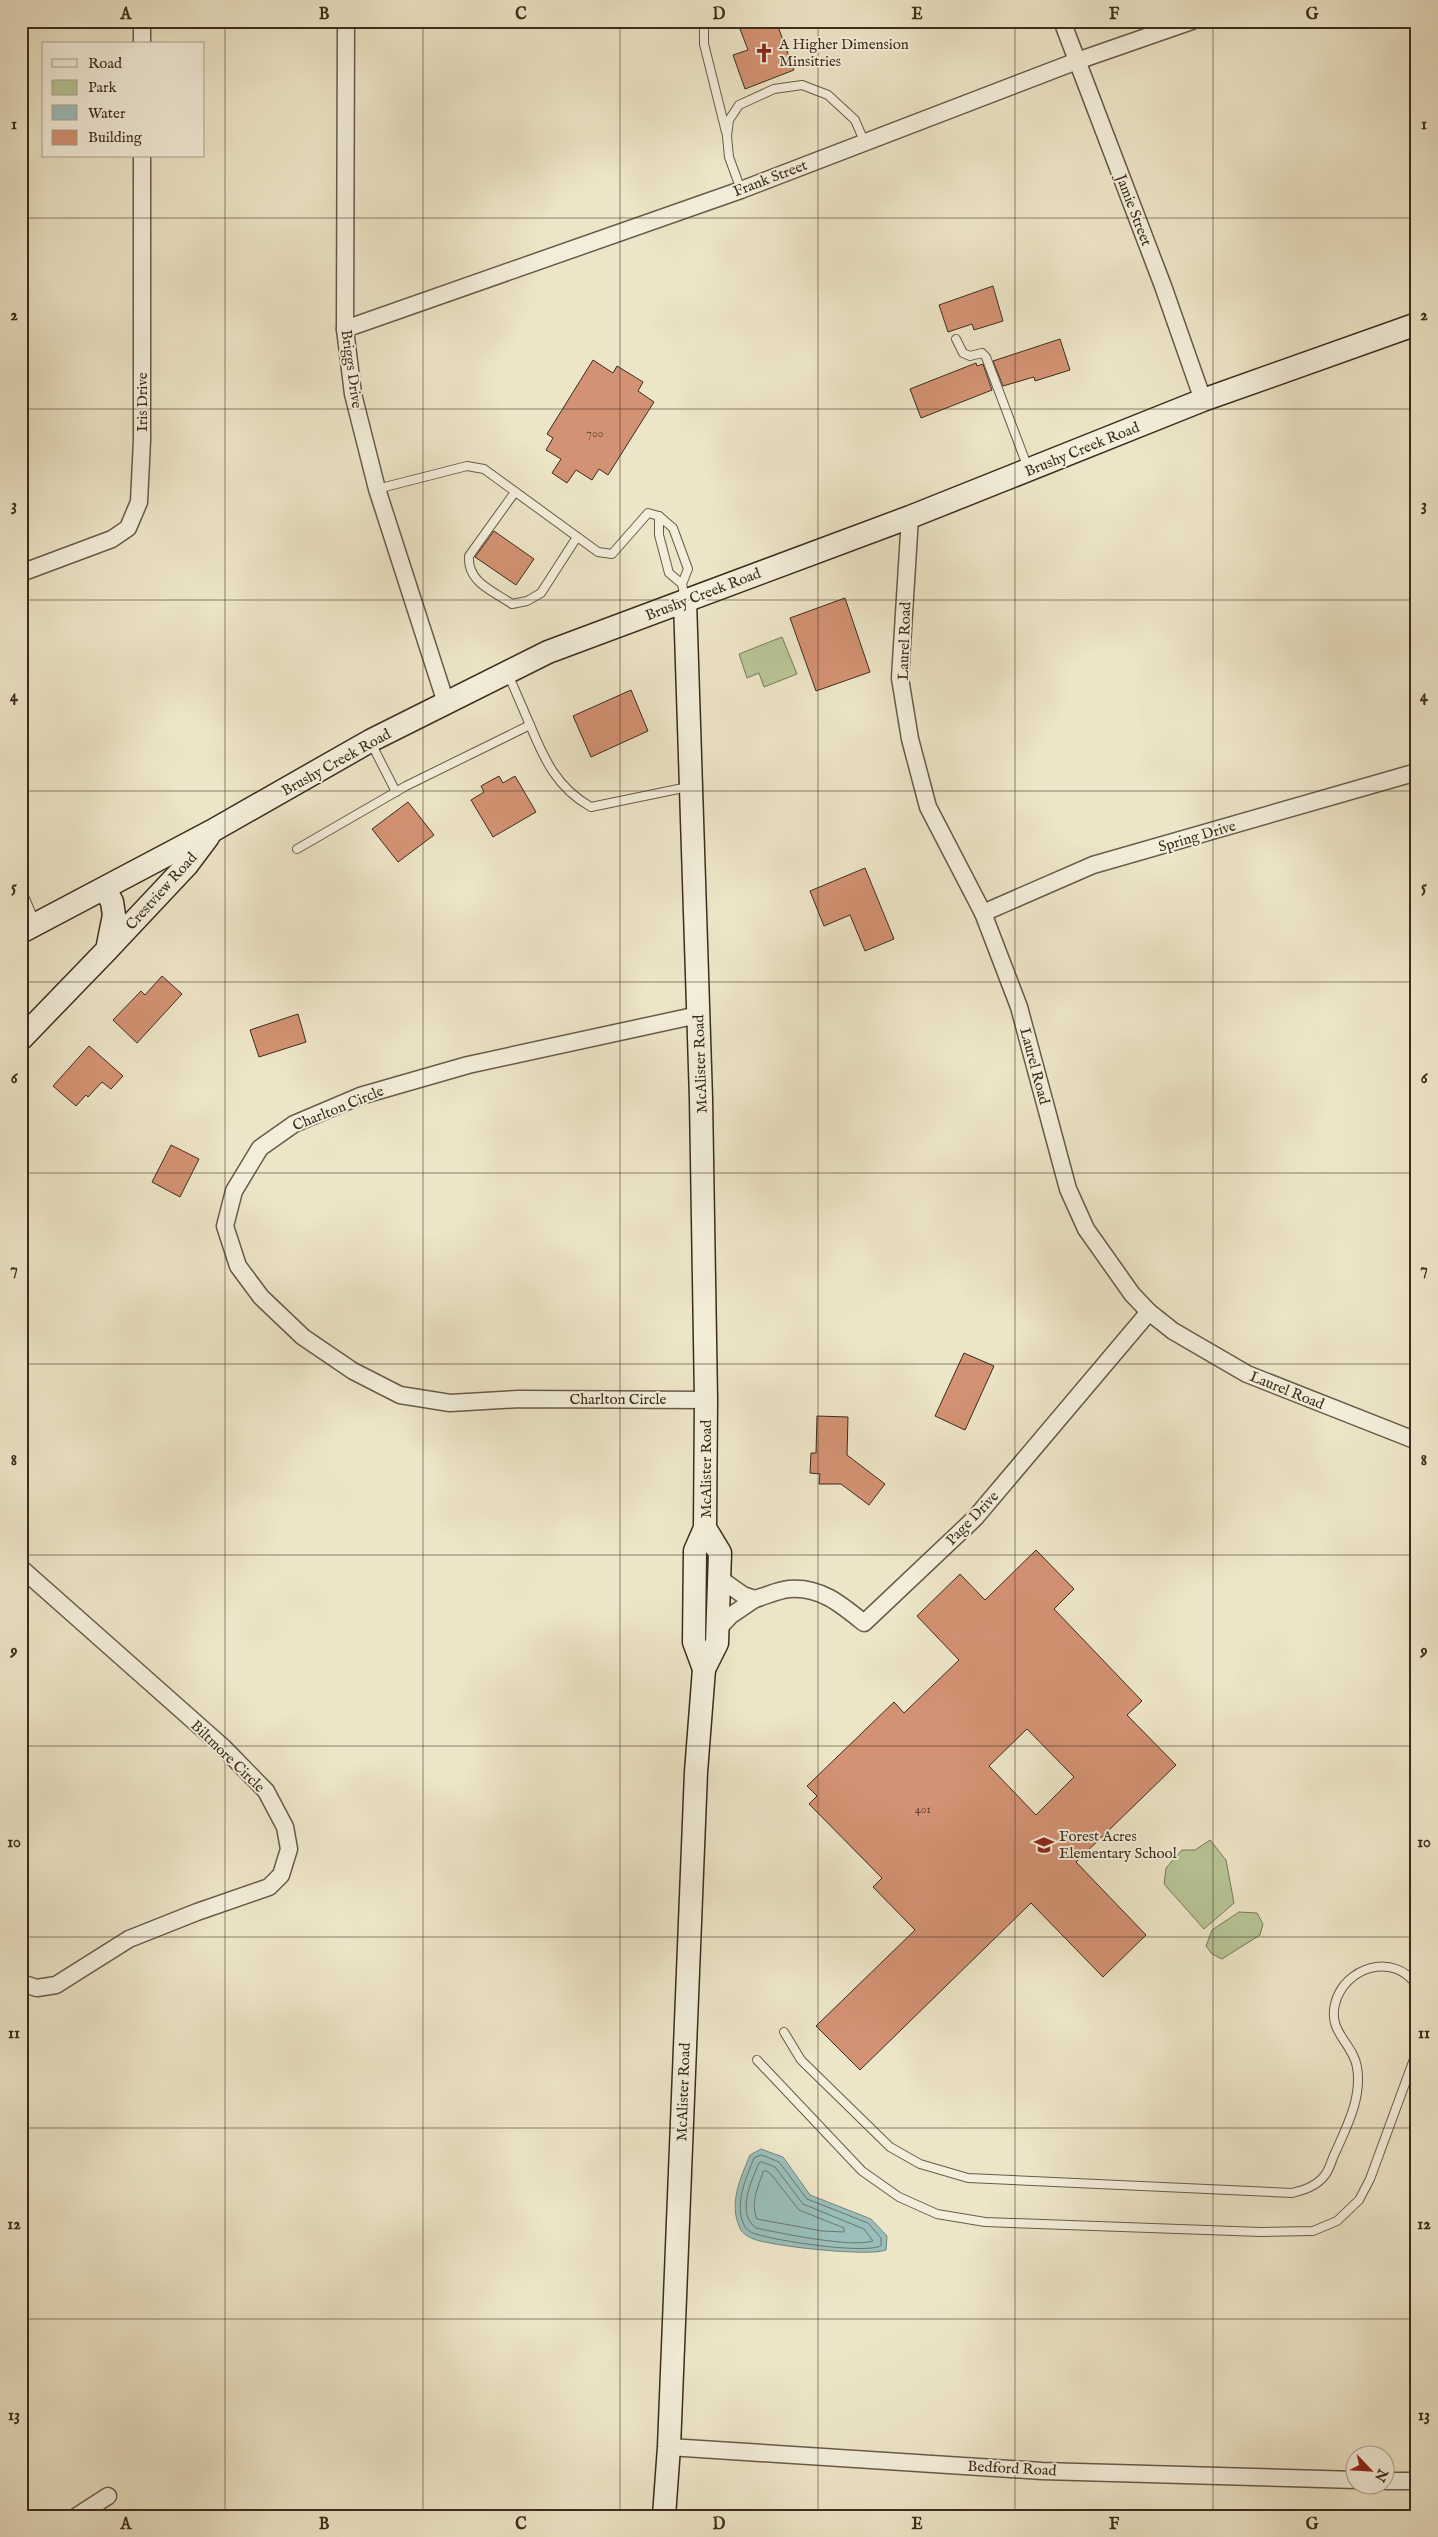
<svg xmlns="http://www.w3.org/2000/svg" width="1438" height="2537" font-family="'IM FELL English',serif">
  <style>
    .green { fill: #b7c596; stroke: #7a795a }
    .water { fill: #9abeba; stroke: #74847b }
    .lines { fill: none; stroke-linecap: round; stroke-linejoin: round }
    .shore { stroke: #6b766c; stroke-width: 1 }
    .building { fill: #d39273; stroke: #3c2d1d; fill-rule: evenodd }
    .lane-casing { stroke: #685b48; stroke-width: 10 }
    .street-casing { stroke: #685b48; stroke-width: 19 }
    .secondary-casing { stroke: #3c2d1d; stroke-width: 25 }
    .lane { stroke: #f3eedb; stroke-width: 8 }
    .street { stroke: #f3eedb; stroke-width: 16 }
    .secondary { stroke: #f3eedb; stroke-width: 22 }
    .grid { fill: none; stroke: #3c2d1d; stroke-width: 1; stroke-opacity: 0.55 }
    .labels { text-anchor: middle; stroke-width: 4; stroke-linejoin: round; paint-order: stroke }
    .number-label { font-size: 12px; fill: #624632 }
    .poi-label { font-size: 15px; fill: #3c2d1d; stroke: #f3eedb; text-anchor: start }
    .street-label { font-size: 15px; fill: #3c2d1d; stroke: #f3eedb }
    .neatline { fill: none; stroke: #3c2d1d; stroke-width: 2 }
    .grid-label { font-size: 16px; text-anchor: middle; font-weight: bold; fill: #3c2d1d }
  </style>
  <rect width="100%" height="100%" fill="#ede5c7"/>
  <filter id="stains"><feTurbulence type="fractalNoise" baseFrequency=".004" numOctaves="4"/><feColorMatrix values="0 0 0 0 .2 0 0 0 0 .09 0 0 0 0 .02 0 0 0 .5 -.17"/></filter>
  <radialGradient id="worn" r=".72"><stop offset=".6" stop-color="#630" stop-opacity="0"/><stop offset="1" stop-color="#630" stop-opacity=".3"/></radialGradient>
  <g class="green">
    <polygon points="782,637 797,674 764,687 759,673 747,678 739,654"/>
    <polygon points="1210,1840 1226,1860 1234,1903 1204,1929 1164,1884 1166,1868 1182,1850 1195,1850"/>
    <polygon points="1239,1912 1257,1913 1263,1924 1260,1935 1222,1959 1212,1954 1206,1946 1212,1930"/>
  </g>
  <path class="water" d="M761,2149L783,2157L810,2195L871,2219L887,2236L886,2250C870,2257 767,2246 751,2238C747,2236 741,2232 740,2228C728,2204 741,2177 750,2155Z"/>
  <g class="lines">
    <g class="shore">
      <path d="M762,2155L779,2162L807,2199L868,2223L881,2238V2246C862,2254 777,2241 756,2234C751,2233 746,2229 744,2225C734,2204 746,2178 754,2158Z"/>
      <path d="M762,2162L775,2167L803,2204L864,2229L873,2241C851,2248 780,2233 756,2228C736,2213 751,2182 759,2163Z"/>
      <path d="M766,2171L770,2173L799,2210L844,2228V2232L822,2231L757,2219C750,2204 758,2187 763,2172Z"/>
    </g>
  </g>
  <g class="building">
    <polygon points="737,21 776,21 794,70 745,89 733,55 748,50"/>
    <polygon points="993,286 1003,321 974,330 972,324 948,332 939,305"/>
    <polygon points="1060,339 1070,370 1035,381 1034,377 1003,386 993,361"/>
    <polygon points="593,360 613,373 617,366 643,382 638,391 654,402 608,475 599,469 592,480 576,470 567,483 552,473 561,459 546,450 553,438 547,434"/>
    <polygon points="976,363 977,366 983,364 992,390 921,418 910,389"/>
    <polygon points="494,531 534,559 516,585 475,557"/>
    <polygon points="845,598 870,672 816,691 790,618"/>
    <polygon points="631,690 648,731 591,757 573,716"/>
    <polygon points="499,776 503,783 515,776 536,812 493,837 471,800 484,792 481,786"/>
    <polygon points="408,802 434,835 398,862 372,829"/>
    <polygon points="865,868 894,939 865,951 850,915 824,926 810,891"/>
    <polygon points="162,976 182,994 137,1043 113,1020 141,991 145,995"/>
    <polygon points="298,1014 306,1042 259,1057 250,1030"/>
    <polygon points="89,1046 123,1076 111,1089 102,1082 88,1097 86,1095 76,1106 53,1086"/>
    <polygon points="171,1145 199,1159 180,1197 152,1182"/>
    <polygon points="964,1353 994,1366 965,1430 935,1416"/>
    <polygon points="817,1416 848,1417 847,1455 885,1484 869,1505 841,1484 819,1484 820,1474 810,1473 811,1453 816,1453"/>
    <path d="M1036,1550L1074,1589L1054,1609L1142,1701L1127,1715L1176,1765L1076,1862L1146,1935L1103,1977L1031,1903L860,2070L816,2026L915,1930L873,1887L882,1878L809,1804L817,1796L807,1786L894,1702L904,1713L959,1660L917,1616L960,1574L985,1600ZM1027,1729L1074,1777L1036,1815L989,1766Z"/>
  </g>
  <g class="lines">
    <defs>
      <g id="lane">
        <polyline points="704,21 704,44 726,132"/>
        <polyline points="741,190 729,157 727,136 729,120 739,105 774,89 802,85 828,95 855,120 864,141"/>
        <polyline points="956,339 963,353 970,356 982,353 986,357 1028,468"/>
        <polyline points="377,489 467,466 484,469 598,552 612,554 648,513 659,516"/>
        <path d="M515,492L469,556C467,582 493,591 512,604L527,601L541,593L577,537"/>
        <polyline points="682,584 669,573 659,535 659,516 673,528 688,569 682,584 685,599"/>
        <polyline points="508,674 530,725"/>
        <polyline points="371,743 396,792"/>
        <path d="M297,849L406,786L530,725C544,759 557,788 591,807L688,787"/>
        <polyline points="21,889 35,922"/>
        <path d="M784,2032L801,2060L890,2147L920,2164L968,2178L1292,2193C1304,2190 1317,2186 1325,2175C1330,2169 1332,2158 1336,2151C1348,2124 1362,2097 1357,2067C1353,2043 1328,2033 1335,2004C1344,1967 1394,1951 1417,1986"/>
        <polyline points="757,2060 862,2171 899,2197 937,2214 985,2222 1261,2232 1313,2231 1337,2221 1359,2200 1370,2179 1417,2051"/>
      </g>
      <g id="street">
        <polyline points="142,21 142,44"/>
        <polyline points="346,21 345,329 353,394 377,489 446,703"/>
        <polyline points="1062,21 1163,286 1203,400"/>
        <polyline points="345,329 741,190 1077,61 1192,21"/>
        <polyline points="910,517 900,678 910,739 928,807 983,913 1019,1007 1068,1189 1086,1229 1132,1294 1149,1312 1173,1331 1247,1374 1417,1441"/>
        <polyline points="21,573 112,539 128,528 139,502 142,440 142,156"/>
        <polyline points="983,913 1093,865 1417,772"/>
        <polyline points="698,1015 468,1065 360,1096 294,1124 260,1148 234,1191 225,1226 238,1266 261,1297 303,1337 353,1371 400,1395 450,1403 519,1399 706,1400"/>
        <polyline points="21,1568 223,1747 266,1791 285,1827 289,1849 281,1875 269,1887 197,1912 129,1939 56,1985 37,1988 21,1983"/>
        <path d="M755,1599C766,1596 778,1590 789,1589C820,1586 842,1605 864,1623L975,1518L1149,1312"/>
        <polyline points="718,1629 730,1616 755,1599 743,1595 719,1578"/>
        <polyline points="669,2447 1042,2471 1356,2480"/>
        <polyline points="1386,2481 1417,2481"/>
        <polyline points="77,2516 108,2496"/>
      </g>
      <g id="secondary">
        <polyline points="685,601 701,1099 706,1400 705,1528 695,1551 694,1642 704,1669 717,1643 720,1553 705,1528"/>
        <polyline points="21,932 212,831 370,741 548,652 910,517 1203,400 1417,324"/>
        <polyline points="108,949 187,865 208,837"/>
        <polyline points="21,1039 107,950 114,915 112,902 105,889"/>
        <polyline points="664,2516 669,2447 696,1772 704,1669"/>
      </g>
    </defs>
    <use href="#lane" class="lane-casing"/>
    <use href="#street" class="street-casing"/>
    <use href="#secondary" class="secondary-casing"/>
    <use href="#lane" class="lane"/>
    <use href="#street" class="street"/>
    <use href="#secondary" class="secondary"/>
  </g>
  <path class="grid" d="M225,21V2516M423,21V2516M620,21V2516M818,21V2516M1015,21V2516M1213,21V2516M21,218H1417M21,409H1417M21,600H1417M21,791H1417M21,982H1417M21,1173H1417M21,1364H1417M21,1555H1417M21,1746H1417M21,1937H1417M21,2128H1417M21,2319H1417"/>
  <defs>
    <symbol id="church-bare" viewBox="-9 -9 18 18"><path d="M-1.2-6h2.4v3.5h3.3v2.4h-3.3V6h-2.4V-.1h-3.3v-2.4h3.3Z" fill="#8f2418" stroke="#f3eedb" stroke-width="2.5" paint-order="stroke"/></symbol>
    <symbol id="school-bare" viewBox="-9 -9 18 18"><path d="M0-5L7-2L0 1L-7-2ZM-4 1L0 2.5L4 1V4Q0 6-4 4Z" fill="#8f2418" stroke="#f3eedb" stroke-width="2.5" paint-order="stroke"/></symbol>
  </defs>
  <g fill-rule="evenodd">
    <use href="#church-bare" x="750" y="39" width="28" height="28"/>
    <use href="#school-bare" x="1030" y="1831" width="28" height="28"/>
  </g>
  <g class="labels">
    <g class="number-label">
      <text x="595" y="437">700</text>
      <text x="923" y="1813">401</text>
    </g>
    <g class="poi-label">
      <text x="779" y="49">A Higher Dimension<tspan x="779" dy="17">Minsitries</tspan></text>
      <text x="1059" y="1841">Forest Acres<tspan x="1059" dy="17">Elementary School</tspan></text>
    </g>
    <g class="street-label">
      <text transform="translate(770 178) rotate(-21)" y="5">Frank Street</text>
      <text transform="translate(1134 210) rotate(69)" y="5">Jamie Street</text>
      <text transform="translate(352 369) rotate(82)" y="5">Briggs Drive</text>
      <text transform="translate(142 402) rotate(-90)" y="5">Iris Drive</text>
      <text transform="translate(1082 449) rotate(-22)" y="5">Brushy Creek Road</text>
      <text transform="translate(703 594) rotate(-21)" y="5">Brushy Creek Road</text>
      <text transform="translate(904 641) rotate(-88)" y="5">Laurel Road</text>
      <text transform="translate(336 762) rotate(-29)" y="5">Brushy Creek Road</text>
      <text transform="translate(1197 836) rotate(-16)" y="5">Spring Drive</text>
      <text transform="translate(161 891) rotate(-48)" y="5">Crestview Road</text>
      <text transform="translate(700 1064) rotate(-92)" y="5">McAlister Road</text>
      <text transform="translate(1035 1066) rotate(75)" y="5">Laurel Road</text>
      <text transform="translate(338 1108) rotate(-22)" y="5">Charlton Circle</text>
      <text transform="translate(1287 1390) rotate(22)" y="5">Laurel Road</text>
      <text x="618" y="1404">Charlton Circle</text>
      <text transform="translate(706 1469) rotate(-90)" y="5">McAlister Road</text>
      <text transform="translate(972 1518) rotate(-46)" y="5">Page Drive</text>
      <text transform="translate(228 1756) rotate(44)" y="5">Biltmore Circle</text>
      <text transform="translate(683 2092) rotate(-88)" y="5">McAlister Road</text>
      <text transform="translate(1012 2468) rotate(3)" y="5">Bedford Road</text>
    </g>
  </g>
  <rect width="1438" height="2537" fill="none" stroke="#ede5c7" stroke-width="55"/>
  <rect x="42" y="42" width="162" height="115" fill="#f3eedb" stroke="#aaa18f"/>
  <rect x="52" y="59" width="25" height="8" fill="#f3eedb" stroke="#aaa18f"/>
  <text x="88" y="68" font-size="15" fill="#3c2d1d">Road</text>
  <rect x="52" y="80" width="25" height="15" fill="#b7c596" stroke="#aaa18f"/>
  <text x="88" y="92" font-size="15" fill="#3c2d1d">Park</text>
  <rect x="52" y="105" width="25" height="15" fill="#9abeba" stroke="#aaa18f"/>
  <text x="88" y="118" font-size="15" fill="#3c2d1d">Water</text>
  <rect x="52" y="130" width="25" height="15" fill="#d39273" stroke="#aaa18f"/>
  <text x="88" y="142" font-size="15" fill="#3c2d1d">Building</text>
  <g transform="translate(1370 2470) rotate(115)"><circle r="24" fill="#f3eedb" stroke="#aaa18f"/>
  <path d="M0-4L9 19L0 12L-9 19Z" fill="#8f2418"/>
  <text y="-8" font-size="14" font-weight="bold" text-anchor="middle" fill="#3c2d1d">N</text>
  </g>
  <rect x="28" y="28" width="1382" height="2482" class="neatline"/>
  <g class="grid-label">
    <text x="126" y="19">A</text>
    <text x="324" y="19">B</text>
    <text x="521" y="19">C</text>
    <text x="719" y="19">D</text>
    <text x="917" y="19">E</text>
    <text x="1114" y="19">F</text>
    <text x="1312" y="19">G</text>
    <text x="14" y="129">1</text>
    <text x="1424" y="129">1</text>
    <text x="14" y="320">2</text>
    <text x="1424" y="320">2</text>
    <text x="14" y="510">3</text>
    <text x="1424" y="510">3</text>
    <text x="14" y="701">4</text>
    <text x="1424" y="701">4</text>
    <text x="14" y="892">5</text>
    <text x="1424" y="892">5</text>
    <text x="14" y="1083">6</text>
    <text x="1424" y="1083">6</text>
    <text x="14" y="1274">7</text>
    <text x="1424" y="1274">7</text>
    <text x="14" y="1465">8</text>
    <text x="1424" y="1465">8</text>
    <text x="14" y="1656">9</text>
    <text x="1424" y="1656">9</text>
    <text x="14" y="1847">10</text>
    <text x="1424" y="1847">10</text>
    <text x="14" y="2038">11</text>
    <text x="1424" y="2038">11</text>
    <text x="14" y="2229">12</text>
    <text x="1424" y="2229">12</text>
    <text x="14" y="2420">13</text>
    <text x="1424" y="2420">13</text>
    <text x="126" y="2529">A</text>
    <text x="324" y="2529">B</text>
    <text x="521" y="2529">C</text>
    <text x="719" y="2529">D</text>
    <text x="917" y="2529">E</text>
    <text x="1114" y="2529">F</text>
    <text x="1312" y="2529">G</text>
  </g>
  <rect width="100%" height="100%" filter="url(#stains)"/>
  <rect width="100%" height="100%" fill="url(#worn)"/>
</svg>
